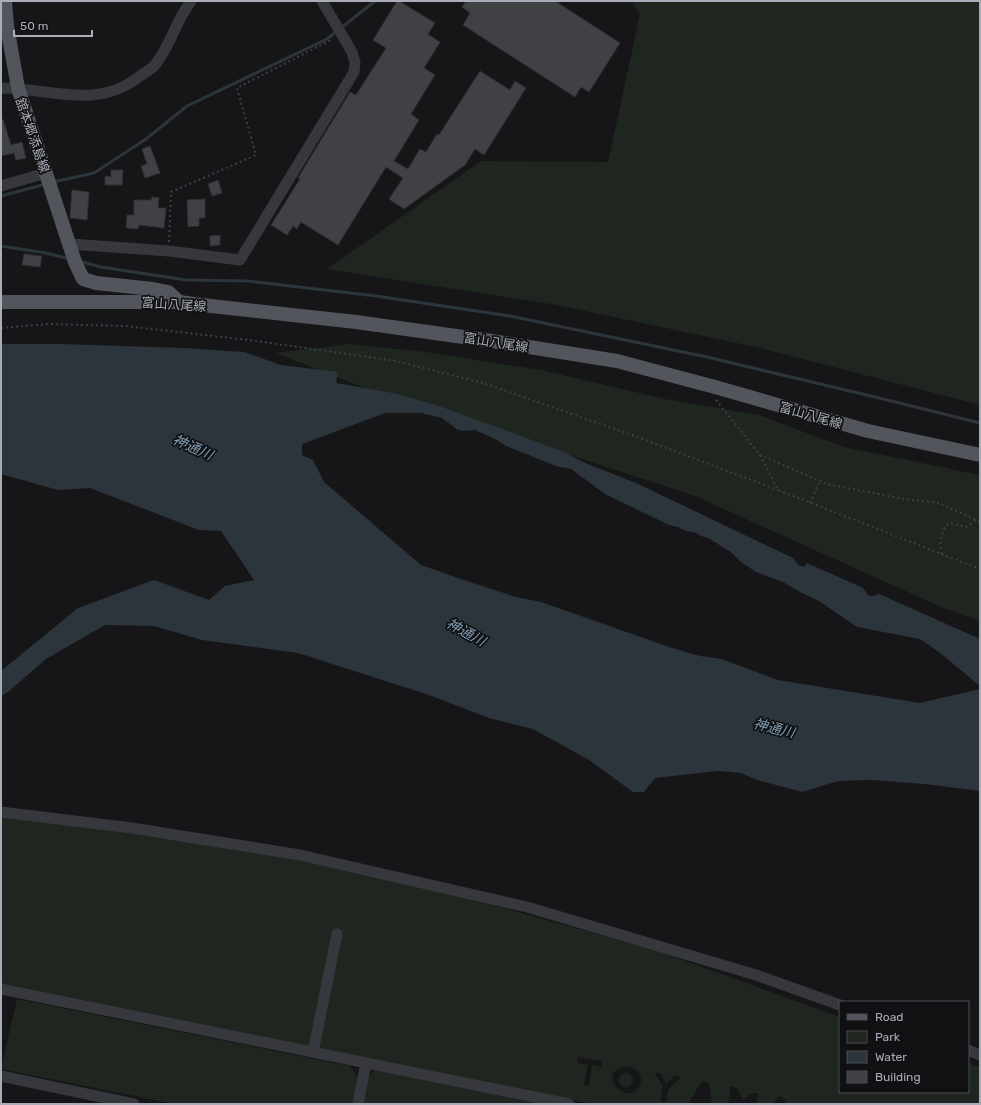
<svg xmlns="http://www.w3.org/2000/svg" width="981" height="1105" font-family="Rubik,'Noto Sans JP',sans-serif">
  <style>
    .green { fill: #1e261f; fill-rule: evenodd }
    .water { fill: #2c353c }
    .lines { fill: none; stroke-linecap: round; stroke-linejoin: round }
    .stream { stroke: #2c353c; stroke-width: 3 }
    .building { fill: #404145; stroke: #303034 }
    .path { stroke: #3d3f44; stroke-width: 2; stroke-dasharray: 2 3; stroke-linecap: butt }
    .minor { stroke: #37383d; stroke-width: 11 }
    .major { stroke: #53555c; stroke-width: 14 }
    .labels { text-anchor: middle; stroke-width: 3.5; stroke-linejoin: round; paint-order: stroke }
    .street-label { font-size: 13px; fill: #a8adb8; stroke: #111113 }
    .water-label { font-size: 14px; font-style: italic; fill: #7f9bb3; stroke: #111113 }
  </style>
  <rect width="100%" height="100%" fill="#161618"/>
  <g class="green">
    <polygon points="631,1 980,1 980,405 760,348 557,305 327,269 481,161 608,162 640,14"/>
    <polygon points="350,344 426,352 541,370 665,399 759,415 844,447 980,475 980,621 943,608 695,496 368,389 275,353"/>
    <path d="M1,815L149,834L319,864L457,895L658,951L840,1017V1092H968V1063L980,1067V1104H786L785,1099L778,1096L773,1104H756L758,1093H752L743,1100L737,1088L731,1086L728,1104H712L709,1083L702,1081L688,1104H593L1,983ZM578,1057L603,1061L602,1067L592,1065L589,1086L584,1085L588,1065L577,1063ZM627,1066C637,1068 646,1078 638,1089C623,1105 595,1071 627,1066ZM655,1073H660L666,1084L674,1076L681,1077L668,1090L666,1102L660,1101L663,1087Z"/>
    <polygon points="17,999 350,1066 360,1082 354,1104 174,1104 1,1069"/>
    <path d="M375,1070L541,1104H362C364,1093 365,1076 375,1070Z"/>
    <circle cx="626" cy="1080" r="7"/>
  </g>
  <polygon class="water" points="1,344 60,344 184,348 244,352 281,365 338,372 336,383 398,394 442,407 564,452 585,463 636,483 793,558 798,565 804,567 807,563 863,588 869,596 874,596 879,594 980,639 980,686 939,652 920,639 857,627 819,601 802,593 783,582 756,572 741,562 731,552 708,538 701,536 694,532 686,531 678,527 669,525 605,494 571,469 556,466 506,446 495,439 475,430 463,431 458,430 442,418 421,413 385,413 302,444 302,455 313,460 324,482 421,565 461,579 516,597 541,602 672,648 700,656 721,659 778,680 920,703 980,689 980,791 925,784 872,780 838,781 802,792 757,780 741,773 718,771 655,778 644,792 633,792 589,760 533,729 489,718 429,695 298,653 202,640 154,626 105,625 46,659 8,692 1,696 1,671 78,608 154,580 209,600 225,586 254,580 221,531 199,530 90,488 58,490 1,474"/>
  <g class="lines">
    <g class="stream">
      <polyline points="341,28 375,1"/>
      <polyline points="53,182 94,173 146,139 187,106 327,39 337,31"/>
      <polyline points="1,196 46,184"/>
      <polyline points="1,246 46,253 70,259"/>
      <polyline points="79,261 101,267 186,280 247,281 376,296 510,316 707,357 879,398 980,423"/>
    </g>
  </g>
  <g class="building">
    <polygon points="397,1 399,1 435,23 428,34 440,42 424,68 435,75 411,114 419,120 394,161 408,169 420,149 426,152 437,134 439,135 480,71 510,90 515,81 526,88 484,155 475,149 465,165 404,209 389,199 403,178 386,167 338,245 301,222 297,229 293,226 287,235 271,225 300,179 298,178 350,92 356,95 386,48 373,40"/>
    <polygon points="466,1 555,1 620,43 589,92 581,87 575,97 463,25 470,13 462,7"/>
    <polygon points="3,119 11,145 22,142 26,158 16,160 14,153 1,156 1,120"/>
    <polygon points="150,146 160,173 145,178 141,166 147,164 142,149"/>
    <polygon points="111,170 123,170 122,185 105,185 105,176 111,177"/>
    <polygon points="218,180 222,193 212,196 208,184"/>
    <polygon points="72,190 89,192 87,220 70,218"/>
    <polygon points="152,197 159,198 158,208 166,208 164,228 139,225 138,229 126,228 127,215 134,215 134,200 151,200"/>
    <polygon points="205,199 205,218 199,218 199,226 188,227 187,200"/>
    <polygon points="220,235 220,245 210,246 210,236"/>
    <polygon points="24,254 42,256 40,267 22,265"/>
  </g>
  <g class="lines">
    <g class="path">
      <polyline points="169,242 171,192 256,155 237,88 333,39"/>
      <polyline points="1,328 49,324 125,326 249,340 396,361 483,383 632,435 778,490"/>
      <polyline points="716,400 760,455 827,484 904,499 939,503 980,522"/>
      <polyline points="760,455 778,490 980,569"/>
      <polyline points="810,503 820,480"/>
      <path d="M941,554C940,543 940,529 950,523L966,527L976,520"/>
    </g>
    <g class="minor">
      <path d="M1,88C50,88 96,111 140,76C145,73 151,69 155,65C166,51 172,35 180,19C183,13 187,7 191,1"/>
      <polyline points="1,186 46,173"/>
      <polyline points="70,244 169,251 240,260 354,72 355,63 352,52 322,1"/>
      <polyline points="1,812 132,828 300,855 527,907 756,975 840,1005"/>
      <polyline points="1,989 569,1104"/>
      <polyline points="968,1050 980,1055"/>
      <polyline points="313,1052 337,934"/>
      <polyline points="1,1076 134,1104"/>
      <polyline points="358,1104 366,1063"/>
    </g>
    <g class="major">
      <polyline points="5,1 7,26 18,88 75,262 83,279 96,283 153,289 168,292 179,302"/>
      <polyline points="1,302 179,302 202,305 356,322 492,341 617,361 715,387 868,431 980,455"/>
    </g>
  </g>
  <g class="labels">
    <g class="street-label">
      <text transform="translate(33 135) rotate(71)" y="5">舘本郷添島線</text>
      <text transform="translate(174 304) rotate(4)" y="5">富山八尾線</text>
      <text transform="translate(496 342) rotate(9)" y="5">富山八尾線</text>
      <text transform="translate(811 415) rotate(16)" y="5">富山八尾線</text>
    </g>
    <g class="water-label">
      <text transform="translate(193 447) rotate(24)" y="5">神通川</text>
      <text transform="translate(466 632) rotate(29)" y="5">神通川</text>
      <text transform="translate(774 728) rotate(14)" y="5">神通川</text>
    </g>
  </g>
  <rect width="981" height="1105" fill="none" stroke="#a8adb8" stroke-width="4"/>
  <rect x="839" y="1001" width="130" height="92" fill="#111113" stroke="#4d4f55"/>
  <rect x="847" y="1014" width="20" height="6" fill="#53555c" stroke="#4d4f55"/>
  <text x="875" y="1021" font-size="12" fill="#a8adb8">Road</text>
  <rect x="847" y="1031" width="20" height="12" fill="#1e261f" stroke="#4d4f55"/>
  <text x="875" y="1041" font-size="12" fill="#a8adb8">Park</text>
  <rect x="847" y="1051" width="20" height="12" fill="#2c353c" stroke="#4d4f55"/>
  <text x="875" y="1061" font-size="12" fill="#a8adb8">Water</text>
  <rect x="847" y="1071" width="20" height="12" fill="#404145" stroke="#4d4f55"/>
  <text x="875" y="1081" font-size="12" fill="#a8adb8">Building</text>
  <path d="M14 30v6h78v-6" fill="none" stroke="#a8adb8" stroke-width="2"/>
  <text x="20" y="30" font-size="12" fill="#a8adb8" stroke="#111113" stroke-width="3" paint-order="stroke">50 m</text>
</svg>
